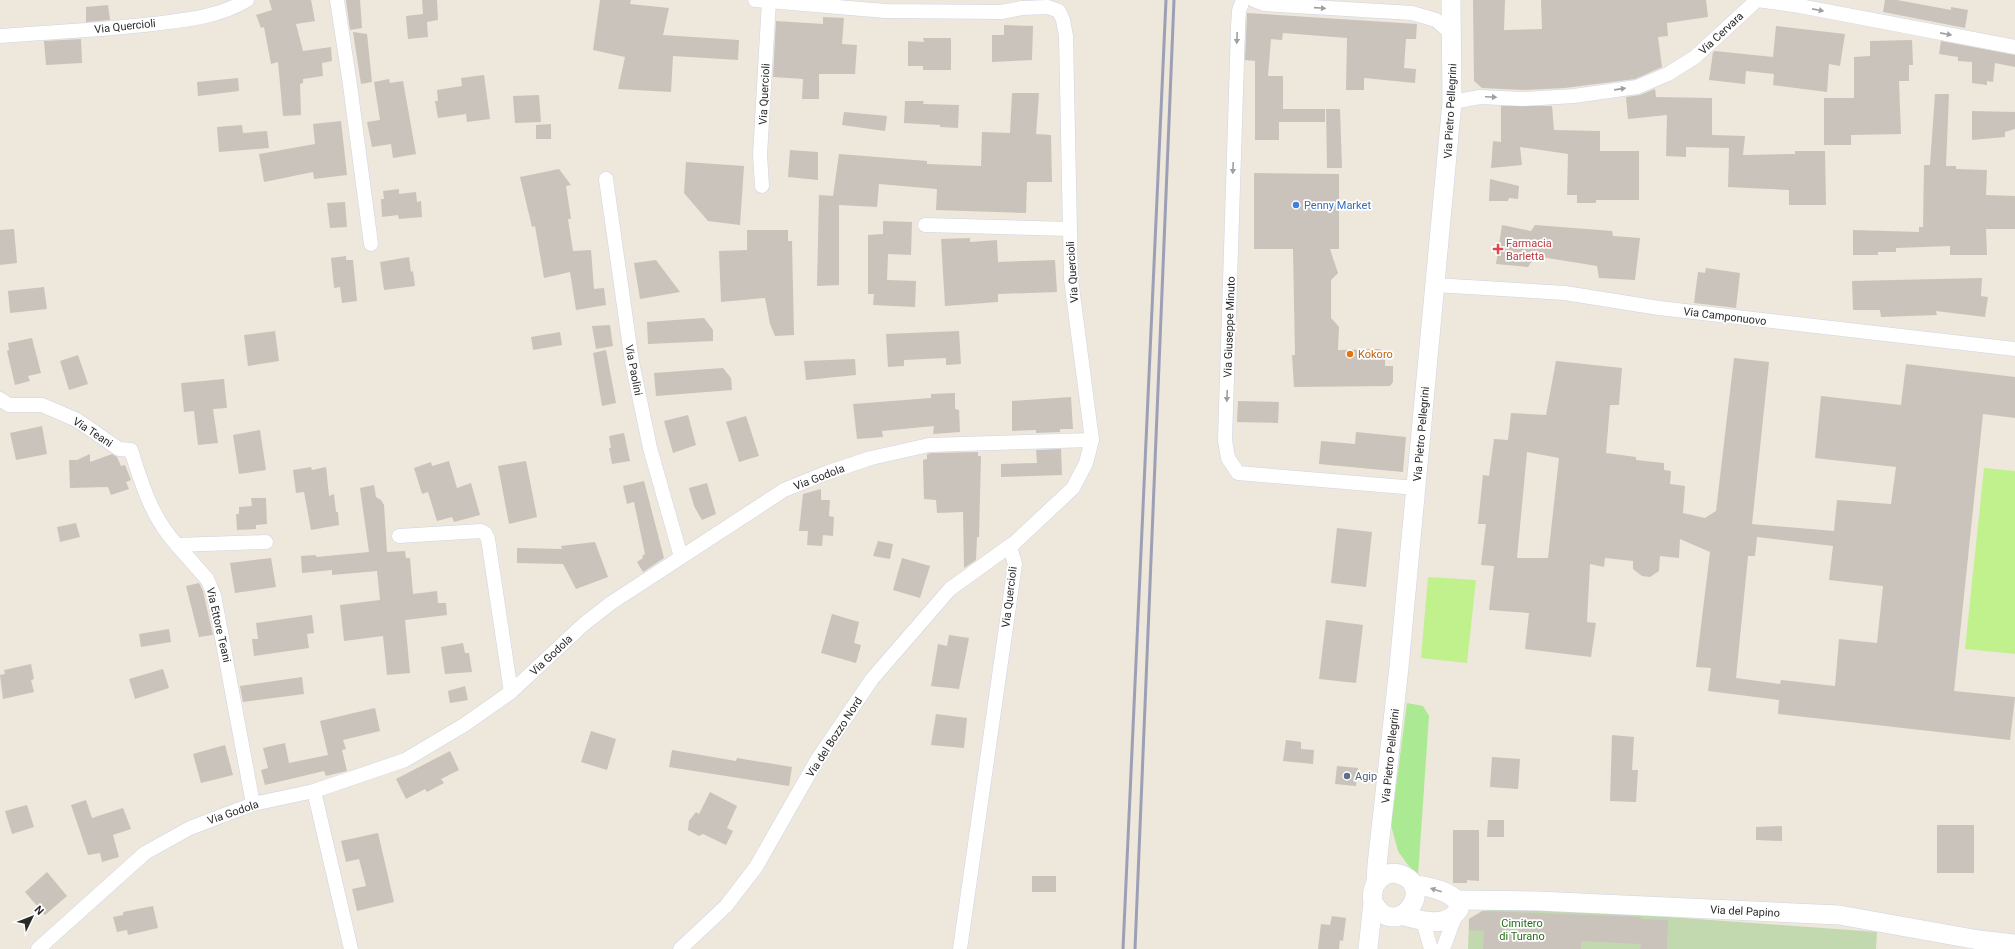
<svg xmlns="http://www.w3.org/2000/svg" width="2015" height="949" font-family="Roboto,sans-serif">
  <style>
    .green { fill: #abe993 }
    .cemetery { fill: #c2d9b0 }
    .pitch { fill: #c1f18d }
    .building { fill: #c9c3bb; fill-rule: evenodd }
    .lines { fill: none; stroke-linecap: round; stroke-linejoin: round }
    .street-casing { stroke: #d0d3e4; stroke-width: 15 }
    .secondary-casing { stroke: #d0d3e4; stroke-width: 20 }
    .street { stroke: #fff; stroke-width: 14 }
    .secondary { stroke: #fff; stroke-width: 19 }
    .rail { stroke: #9d9fb6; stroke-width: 3 }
    .oneway { fill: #9f9f9f }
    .shop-dot { fill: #3f7fe0; stroke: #fff; stroke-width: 1.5 }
    .health-dot { fill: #e0444e; stroke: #fff; stroke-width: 1.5 }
    .food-dot { fill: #e8710a; stroke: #fff; stroke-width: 1.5 }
    .service-dot { fill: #5c6f8a; stroke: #fff; stroke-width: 1.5 }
    .labels { text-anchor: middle; stroke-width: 3.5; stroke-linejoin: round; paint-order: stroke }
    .street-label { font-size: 11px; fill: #2a2a2a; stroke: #fff }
    .shop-label { font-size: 11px; fill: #366cbe; stroke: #fff; text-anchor: start }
    .health-label { font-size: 11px; fill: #be3a42; stroke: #fff; text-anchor: start }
    .food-label { font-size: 11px; fill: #c56008; stroke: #fff; text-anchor: start }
    .service-label { font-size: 11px; fill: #4e5e75; stroke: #fff; text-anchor: start }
    .park-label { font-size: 11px; fill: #216d14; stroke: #fff }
  </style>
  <rect width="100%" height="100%" fill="#eee7db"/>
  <polygon class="green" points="1407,703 1423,706 1429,716 1418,875 1408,865 1398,851 1391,825"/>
  <polygon class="cemetery" points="1501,909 1641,915 1877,932 1876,949 1468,949 1469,919 1482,911"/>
  <g class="pitch">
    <polygon points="1984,468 2015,471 2015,654 1965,649"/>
    <polygon points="1428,577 1476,580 1467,663 1421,658"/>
  </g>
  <g class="building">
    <polygon points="269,0 311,0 315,21 296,24 303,51 331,47 332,61 322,63 323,76 303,79 303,83 300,84 301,115 283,116 278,62 271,64 264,27 261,28 256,15 272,10"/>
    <polygon points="346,0 360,0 362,28 350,30"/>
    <polygon points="422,0 437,0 438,20 427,22 428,37 408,39 406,16 423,14"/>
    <polygon points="600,0 631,0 630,4 669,8 663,35 739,40 738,60 673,56 671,92 618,89 625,57 593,50"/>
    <polygon points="1473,0 1505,0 1504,30 1542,29 1541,0 1706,0 1708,17 1667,23 1668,36 1658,37 1662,67 1635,79 1565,88 1523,90 1482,88 1474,81"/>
    <polygon points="1885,0 1897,0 1951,10 1951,7 1968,10 1965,28 1883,12"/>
    <polygon points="108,5 110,20 86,22 86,7"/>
    <polygon points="1247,13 1417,24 1416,39 1406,39 1404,68 1416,69 1415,83 1364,78 1364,90 1346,90 1347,38 1283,33 1282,40 1271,39 1268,76 1283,76 1283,109 1325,109 1325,122 1279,122 1279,140 1255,140 1255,61 1245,60"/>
    <polygon points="823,17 844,18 842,44 857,45 855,74 819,74 819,99 802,99 803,79 773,77 776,21 823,24"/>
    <polygon points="1004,25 1033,26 1032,60 992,62 992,35 1004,35"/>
    <polygon points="1776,26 1845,34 1840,66 1829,64 1827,92 1773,85 1774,74 1746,71 1745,84 1709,80 1713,52 1715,51 1773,57"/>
    <polygon points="353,32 367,34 372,82 361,84"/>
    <polygon points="923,38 951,38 951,70 923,70 923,66 908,66 908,41 924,42"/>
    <polygon points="81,39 82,63 46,65 44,41"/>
    <polygon points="1912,40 1913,65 1909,65 1909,81 1899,81 1901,134 1851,135 1851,145 1824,145 1824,98 1854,98 1854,57 1870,56 1870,41"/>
    <polygon points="1941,41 2015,55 2015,67 1995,63 1993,82 1987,81 1987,85 1972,83 1972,62 1958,61 1958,57 1939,54"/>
    <polygon points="484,75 490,119 467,122 466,114 438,118 435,101 438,101 437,90 462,86 461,78"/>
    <polygon points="238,78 239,91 198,96 197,82"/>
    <polygon points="389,79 390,83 403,81 416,154 393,158 391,144 372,147 367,122 380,120 374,82"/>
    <polygon points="1655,89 1656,97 1712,98 1712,135 1745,136 1743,155 1795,154 1795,151 1825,151 1826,205 1789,205 1789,190 1728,187 1729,148 1686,147 1686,157 1666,156 1667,115 1628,119 1626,97 1640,95"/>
    <polygon points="1012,93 1039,93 1036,134 1051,135 1052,182 1027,182 1026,213 936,210 937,189 879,184 877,207 839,205 839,285 817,286 819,195 833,196 839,154 927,161 927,164 981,166 982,132 1010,133"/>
    <polygon points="1935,94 1949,94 1946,166 1956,166 1956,169 1987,170 1986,195 2015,196 2015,229 1986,229 1987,255 1950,255 1950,246 1896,248 1896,252 1878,252 1878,255 1853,255 1853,230 1919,232 1919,227 1923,227 1924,165 1930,165"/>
    <polygon points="539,95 541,122 515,123 513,96"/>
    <polygon points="905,101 924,101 923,104 959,105 958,128 940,127 940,125 904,123"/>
    <polygon points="1501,106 1552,106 1554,130 1600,131 1600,151 1639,151 1639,200 1596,200 1596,203 1577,203 1577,195 1567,195 1568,154 1520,147 1522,165 1491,168 1493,141 1501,142"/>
    <polygon points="1326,109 1340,109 1342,168 1327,168"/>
    <polygon points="1972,111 2015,112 2015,129 2005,132 2005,137 1972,140"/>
    <polygon points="844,112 887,116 885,131 842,125"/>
    <polygon points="341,121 347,175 314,179 313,172 264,182 259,154 315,144 313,124"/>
    <polygon points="551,124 551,139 536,139 536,125"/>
    <polygon points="242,125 243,133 267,131 269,148 219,152 217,127"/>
    <polygon points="790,150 818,152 818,180 788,177"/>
    <polygon points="686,162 744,166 740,225 708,221 684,193"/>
    <polygon points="559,169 571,185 566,186 571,219 568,219 573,251 591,250 594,289 604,288 606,305 576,310 570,272 544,278 535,226 532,227 520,177"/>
    <polygon points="1254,173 1339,174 1339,249 1330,249 1338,273 1331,280 1331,318 1339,327 1338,350 1380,349 1385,354 1385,366 1393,366 1393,382 1390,386 1294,387 1292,355 1295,355 1293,249 1254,249"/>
    <polygon points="1490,179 1519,186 1518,199 1509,198 1508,201 1489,201"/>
    <polygon points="399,189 399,194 416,192 417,202 421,201 422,217 399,219 398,215 382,217 381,199 384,199 383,191"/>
    <polygon points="345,202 347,227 330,228 327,203"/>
    <polygon points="883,221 912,222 911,255 888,254 887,280 916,281 915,307 873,305 874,294 868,294 868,235 883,234"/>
    <polygon points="1502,225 1531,231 1535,225 1612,231 1613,236 1640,238 1635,280 1599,278 1597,266 1535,256 1528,267 1496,264"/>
    <polygon points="14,229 17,263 0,265 0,230"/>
    <polygon points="747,230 788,230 788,241 792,241 794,335 775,336 770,324 765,298 721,302 719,251 747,250"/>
    <polygon points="970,238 970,242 997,240 998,262 1055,260 1057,292 998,294 998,302 945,306 941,239"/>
    <polygon points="346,256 346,260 353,260 357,301 342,303 340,287 334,288 331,258"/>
    <polygon points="409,257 411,272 413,271 415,286 384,290 380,262"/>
    <polygon points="656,260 680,292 640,299 634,263"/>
    <polygon points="1706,268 1740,273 1736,308 1694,303 1698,272 1705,273"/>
    <polygon points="1982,278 1981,296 1988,297 1985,317 1936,311 1937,315 1881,317 1880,310 1853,310 1852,281"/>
    <polygon points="44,287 47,309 10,313 8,291"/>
    <polygon points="704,318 713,330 713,341 648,344 647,322"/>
    <polygon points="610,325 613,346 596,349 592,326"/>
    <polygon points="275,331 279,361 248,366 244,335"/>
    <polygon points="959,331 961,364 946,365 946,358 904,360 904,366 888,367 886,334"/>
    <polygon points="560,332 562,345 533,350 531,337"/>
    <polygon points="32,338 41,373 28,376 30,381 15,385 7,351 9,350 8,343"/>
    <polygon points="606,350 616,403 602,406 593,353"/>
    <polygon points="78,355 88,384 69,390 60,361"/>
    <path d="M1734,358L1769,362L1752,524L1834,531L1837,500L1891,504L1896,467L1815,458L1821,396L1901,405L1906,364L2015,377V418L1983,414L1954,691L2015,697L2010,740L1778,714L1779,700L1708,691L1711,668L1696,667L1710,552L1680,539L1679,558L1660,556L1659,571L1650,577L1642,576L1633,569V561L1605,558L1604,567L1590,564L1587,622L1596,623L1591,657L1525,649L1529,613L1489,610L1494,566L1481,565L1486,524H1478L1483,475L1489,476L1494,439L1508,440L1511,413L1546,415L1556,361L1622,368L1619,405H1610L1606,453L1636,457V460L1664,463V470L1671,471L1670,484L1685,486L1683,513L1705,518L1716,511ZM1527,452L1559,458L1548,558H1517ZM1757,537L1833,546L1829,580L1883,586L1877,643L1839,639L1835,686L1781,680L1780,684L1736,678L1748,556H1755Z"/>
    <polygon points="855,359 856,375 806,380 804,361"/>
    <polygon points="723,368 731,378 732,390 656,396 654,373"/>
    <polygon points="224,379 227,408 213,409 218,443 198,445 194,411 184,412 181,383"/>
    <polygon points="955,393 955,409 959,410 960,432 933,434 934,426 882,431 883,437 857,439 853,404 931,398 931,394"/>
    <polygon points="1071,397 1073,429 1060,429 1060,432 1036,433 1036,430 1012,431 1012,401"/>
    <polygon points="1238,401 1279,402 1278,423 1237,422"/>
    <polygon points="688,415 696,445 673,453 664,421"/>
    <polygon points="746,416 759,456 739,462 726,422"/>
    <polygon points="42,426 47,454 16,460 10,433"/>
    <polygon points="260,430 266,470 239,474 233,435"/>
    <polygon points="1356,432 1406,437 1403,472 1319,464 1321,441 1355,444"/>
    <polygon points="624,433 630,461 612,464 609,448 611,448 609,436"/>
    <polygon points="1061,449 1062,475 1001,477 1001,464 1037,463 1036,450"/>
    <polygon points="978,452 978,456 981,456 979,537 977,537 976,560 964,568 963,512 937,513 936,500 924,499 923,460 927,459 927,454 932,453"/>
    <polygon points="90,454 90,462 112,454 117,457 121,466 125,465 131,480 126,482 129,489 111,495 108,487 70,488 69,460 77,460"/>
    <polygon points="449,461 457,488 471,483 480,515 454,522 452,517 437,521 428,492 422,494 414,468 431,462 432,466"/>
    <polygon points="526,461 537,517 509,524 498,466"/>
    <polygon points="311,467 312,470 326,467 329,496 334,494 336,512 338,512 339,525 311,530 304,492 296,493 293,470"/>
    <polygon points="644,481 664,558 643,572 637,562 643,558 642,556 645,554 634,502 627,504 623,486"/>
    <polygon points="707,483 716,514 702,520 694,506 689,488"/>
    <polygon points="374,485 376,497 381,500 384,505 387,552 405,551 406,558 410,558 413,594 437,591 438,603 446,603 447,615 405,620 410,673 387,675 383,636 344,641 340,605 380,600 377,571 332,575 332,570 302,573 301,556 316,555 316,557 369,552 360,488"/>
    <polygon points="821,489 821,500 830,500 829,516 834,517 833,536 823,535 822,546 807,545 808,531 799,531 803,494"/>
    <polygon points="251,498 266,498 267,524 256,525 256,529 237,530 236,514 239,514 239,507 252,506"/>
    <polygon points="76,523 80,537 60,542 57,527"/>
    <polygon points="1337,528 1372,532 1366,587 1331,583"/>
    <polygon points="878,541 893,544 890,559 873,556"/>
    <polygon points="595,542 608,577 576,589 563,564 517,563 517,548 562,549 561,546"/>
    <polygon points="271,558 276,587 235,593 230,563"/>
    <polygon points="902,558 930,566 920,598 893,590"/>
    <polygon points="199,583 203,591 213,635 199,637 186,586"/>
    <polygon points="832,614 859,622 854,643 861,645 856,663 821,653"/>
    <polygon points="312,615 314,633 307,634 309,648 254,656 252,639 258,639 256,623"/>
    <polygon points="1326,620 1363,625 1356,683 1319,679"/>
    <polygon points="169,629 171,642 141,647 139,634"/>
    <polygon points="949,635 969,638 959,689 931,686 938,644 947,646"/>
    <polygon points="463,643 465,653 469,653 472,672 445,674 441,647"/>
    <polygon points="31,664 34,679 31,680 34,692 3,699 0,675 5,674 4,670"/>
    <polygon points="163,669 169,688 135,699 129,679"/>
    <polygon points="302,677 304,694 243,702 240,686"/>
    <polygon points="465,686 468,700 450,703 448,691"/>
    <polygon points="375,708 380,731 343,740 346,749 342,750 347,771 326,776 324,771 265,785 261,770 268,768 263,748 285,743 289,763 328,755 320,721"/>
    <polygon points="936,714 967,718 964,748 931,745"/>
    <polygon points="591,731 616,739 607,770 581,762"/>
    <polygon points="1612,735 1634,737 1632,770 1638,770 1636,802 1610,801"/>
    <polygon points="1286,740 1301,742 1301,749 1314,750 1313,764 1283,761"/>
    <polygon points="225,745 233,775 201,783 193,754"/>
    <polygon points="672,750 736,761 737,758 792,767 789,786 669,767"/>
    <polygon points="450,751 459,770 441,779 444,783 427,792 425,789 406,799 396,779"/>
    <polygon points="1492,757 1520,759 1518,789 1490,787"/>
    <polygon points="1337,766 1358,768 1356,786 1335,784"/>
    <polygon points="710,792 737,806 727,828 733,831 726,845 703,834 699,836 688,830 689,821 696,812 699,814"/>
    <polygon points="86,800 92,818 123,808 131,829 113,835 119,857 102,862 100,853 88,855 71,805"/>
    <polygon points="27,805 34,827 12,834 5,811"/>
    <polygon points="1488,820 1504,820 1504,837 1487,837"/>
    <rect x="1937" y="825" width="37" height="48"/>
    <polygon points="1782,826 1782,841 1756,840 1756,827"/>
    <polygon points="1453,830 1479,830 1479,881 1467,880 1467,883 1453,883"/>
    <polygon points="378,833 394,902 357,911 352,889 366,886 359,859 346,862 341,841"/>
    <polygon points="47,872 67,896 45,915 25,892"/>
    <rect x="1032" y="876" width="24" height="16"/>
    <polygon points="153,906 158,928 128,935 127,930 117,932 113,917 123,915 123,912"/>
    <polygon points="1483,911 1641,917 1641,919 1668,920 1667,949 1640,949 1641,944 1581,941 1581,949 1483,949 1484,931 1469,930 1469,919"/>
    <polygon points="1332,916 1346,918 1343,941 1340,940 1339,949 1318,949 1321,924 1330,925"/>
  </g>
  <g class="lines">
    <defs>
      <g id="street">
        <polyline points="337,0 350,85 371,244"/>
        <polyline points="755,0 885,11 1001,12 1022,8 1048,7 1059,11 1063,20 1066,36 1071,279 1092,440 1086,463 1073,488 1010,547 1015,564 960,949"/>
        <polyline points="1243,0 1239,11 1238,28 1225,440 1228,458 1238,473 1416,488"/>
        <polyline points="1254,0 1264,4 1412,13 1436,20 1452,34"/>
        <path d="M0,36C51,32 102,30 153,24C185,20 219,17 247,0"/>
        <polyline points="1452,102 1480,97 1523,99 1574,96 1637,87 1668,74 1695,57 1757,0 1800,6 2015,47"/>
        <polyline points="606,179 632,362 650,448 681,557"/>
        <polyline points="762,186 760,155 769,1"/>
        <polyline points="925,225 1070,229"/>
        <polyline points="1435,285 1565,293 1659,308 2015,349"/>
        <path d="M0,399L9,405H42L77,420L119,449L131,450C142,485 152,518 177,545"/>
        <polyline points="399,536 481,531 485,533 488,539 511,692"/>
        <polyline points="314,791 351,949"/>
        <polyline points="253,804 214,595 207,579 177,545 266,542"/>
        <polyline points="1423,921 1431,949"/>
        <polyline points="38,949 145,853 190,828 253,804 314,791 405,760 464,725 511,692 584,624 611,603 784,490 826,473 871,458 929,445 1092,440"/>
        <polyline points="680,949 726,906 756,867 817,760 872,679 950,589 1011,545"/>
        <polyline points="1443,949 1456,914"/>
      </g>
      <g id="secondary">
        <polyline points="1376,882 1377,865 1399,667 1452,102 1451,0"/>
        <polyline points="1456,900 1538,901 1839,915 1979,940 2015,944"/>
        <path d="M1401,915C1420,920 1446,930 1459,909C1460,892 1427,886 1413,885"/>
        <path d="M1368,949L1373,902C1370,887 1381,869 1399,874C1439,886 1396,944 1373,902"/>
      </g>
    </defs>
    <use href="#street" class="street-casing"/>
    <use href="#secondary" class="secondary-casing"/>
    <use href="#street" class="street"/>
    <use href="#secondary" class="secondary"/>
    <g class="rail">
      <polyline points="1123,949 1166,0"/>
      <polyline points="1135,949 1174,0"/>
    </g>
  </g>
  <defs><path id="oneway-solid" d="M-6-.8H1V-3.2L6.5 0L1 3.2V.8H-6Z"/></defs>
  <g class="oneway">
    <use href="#oneway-solid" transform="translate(1320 8) rotate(4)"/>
    <use href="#oneway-solid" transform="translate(1818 10) rotate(11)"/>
    <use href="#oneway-solid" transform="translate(1946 34) rotate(11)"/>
    <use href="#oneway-solid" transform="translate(1237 38) rotate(92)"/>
    <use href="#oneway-solid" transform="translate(1620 89) rotate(-8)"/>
    <use href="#oneway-solid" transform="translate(1491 97) rotate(3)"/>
    <use href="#oneway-solid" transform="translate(1233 168) rotate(92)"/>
    <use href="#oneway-solid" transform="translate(1227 396) rotate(92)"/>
    <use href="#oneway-solid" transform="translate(1436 890) rotate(-162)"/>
  </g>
  <circle class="shop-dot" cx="1296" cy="205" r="4"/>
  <path class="health-dot" d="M1496 243h4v4h4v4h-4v4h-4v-4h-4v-4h4z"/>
  <circle class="food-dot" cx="1350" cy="354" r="4"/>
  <circle class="service-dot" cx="1347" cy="776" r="4"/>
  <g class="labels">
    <g class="street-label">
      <text transform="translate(125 26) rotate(-6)" y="4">Via Quercioli</text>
      <text transform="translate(1721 33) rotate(-43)" y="4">Via Cervara</text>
      <text transform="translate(764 94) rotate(-87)" y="4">Via Quercioli</text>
      <text transform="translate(1450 111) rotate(-87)" y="4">Via Pietro Pellegrini</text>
      <text transform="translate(1072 272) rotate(-94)" y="4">Via Quercioli</text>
      <text transform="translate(1725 316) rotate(7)" y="4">Via Camponuovo</text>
      <text transform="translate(1229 327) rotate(-88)" y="4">Via Giuseppe Minuto</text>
      <text transform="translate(634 370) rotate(79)" y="4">Via Paolini</text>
      <text transform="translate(93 432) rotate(33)" y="4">Via Teani</text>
      <text transform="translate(1421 434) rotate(-85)" y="4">Via Pietro Pellegrini</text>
      <text transform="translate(819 477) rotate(-21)" y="4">Via Godola</text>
      <text transform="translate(1009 597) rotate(-83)" y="4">Via Quercioli</text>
      <text transform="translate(219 625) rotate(77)" y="4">Via Ettore Teani</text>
      <text transform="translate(551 655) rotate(-43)" y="4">Via Godola</text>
      <text transform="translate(834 737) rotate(-57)" y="4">Via del Bozzo Nord</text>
      <text transform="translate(1390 756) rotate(-84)" y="4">Via Pietro Pellegrini</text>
      <text transform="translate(233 812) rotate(-19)" y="4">Via Godola</text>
      <text transform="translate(1745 911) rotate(3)" y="4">Via del Papino</text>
    </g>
    <g class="shop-label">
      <text x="1304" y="209">Penny Market</text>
    </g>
    <g class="health-label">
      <text x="1506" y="247">Farmacia<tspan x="1506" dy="13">Barletta</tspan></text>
    </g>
    <g class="food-label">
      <text x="1358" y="358">Kokoro</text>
    </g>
    <g class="service-label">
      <text x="1355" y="780">Agip</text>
    </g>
    <g class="park-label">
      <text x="1522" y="927">Cimitero<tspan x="1522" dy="13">di Turano</tspan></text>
    </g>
  </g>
  <g transform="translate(32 917) rotate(47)" stroke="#ffffff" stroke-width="3" paint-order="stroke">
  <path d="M0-3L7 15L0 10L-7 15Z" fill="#2a2a2a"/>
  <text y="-6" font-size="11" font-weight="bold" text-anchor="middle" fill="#2a2a2a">N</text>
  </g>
</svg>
